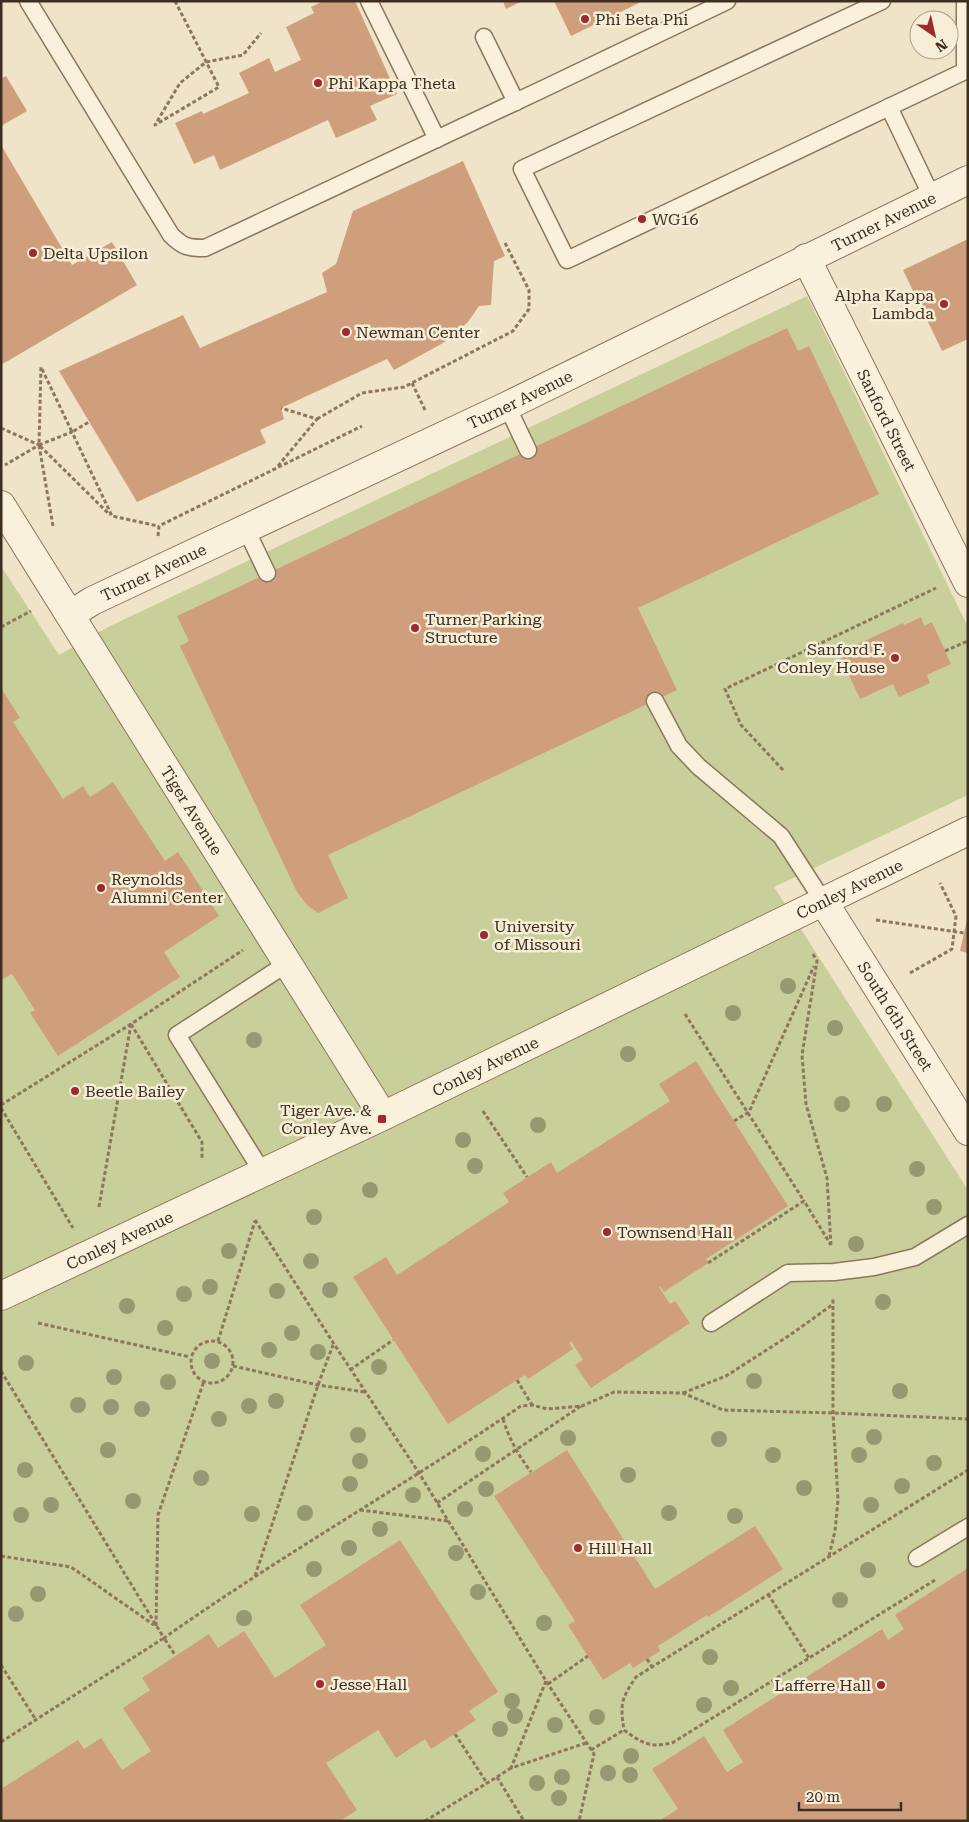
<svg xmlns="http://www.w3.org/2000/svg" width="969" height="1822" font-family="'Roboto Serif',serif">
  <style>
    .green { fill: #c9cf9b }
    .building { fill: #cf9f7d }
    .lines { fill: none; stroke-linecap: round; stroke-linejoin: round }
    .service-casing { stroke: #8d765c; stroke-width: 19 }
    .minor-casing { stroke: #8d765c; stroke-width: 30 }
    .path { stroke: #8d765c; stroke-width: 3; stroke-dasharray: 4 2.5; stroke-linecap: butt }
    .service { stroke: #faf1dc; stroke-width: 16 }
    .minor { stroke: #faf1dc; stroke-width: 28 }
    .tree { fill: #96986f }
    .poi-dot { fill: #9e2a2b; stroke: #f7eed8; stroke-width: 2 }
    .labels { text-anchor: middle; stroke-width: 5; stroke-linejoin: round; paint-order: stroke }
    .poi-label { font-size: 16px; fill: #3d2e20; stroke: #f7eed8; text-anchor: start }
    .street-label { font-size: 16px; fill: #3d2e20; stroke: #f7eed8 }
  </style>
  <rect width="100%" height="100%" fill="#f0e4c8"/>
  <polygon class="green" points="807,296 968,627 968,795 774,887 968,1190 968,1821 1,1821 1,566 59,655 108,627"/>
  <g class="building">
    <polygon points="323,1 355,1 397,94 370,106 377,120 336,138 328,120 220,170 214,155 194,164 175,123 202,111 203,114 249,93 239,73 269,58 275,72 301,60 286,27 314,13 311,7"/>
    <polygon points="503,1 522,1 506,9"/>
    <polygon points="554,1 643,1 571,36"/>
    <polygon points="6,76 27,111 1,126 1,79"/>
    <polygon points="1,145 72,265 112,242 137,285 1,365"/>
    <polygon points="463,161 505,256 494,261 491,305 479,306 468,322 443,343 394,370 387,359 281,408 284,419 260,430 266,443 137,502 59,371 183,315 200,348 327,292 322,273 336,264 353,211"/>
    <polygon points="968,239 968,339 942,351 903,270"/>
    <polygon points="787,328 798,351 809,346 879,494 638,608 677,690 328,855 348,898 318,913 307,905 297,892 180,646 189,641 177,616"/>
    <polygon points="921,617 924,626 932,622 951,664 927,675 930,683 899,697 893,684 860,699 839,653 903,623 904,625"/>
    <polygon points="1,688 20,718 13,722 63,799 83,786 90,797 113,782 165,861 178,852 219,916 164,952 180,977 58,1056 30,1013 35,1010 12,974 1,980"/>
    <polygon points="967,920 968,921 968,953 960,951"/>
    <polygon points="696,1061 788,1206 706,1259 708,1263 664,1292 660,1286 659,1287 670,1304 675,1301 690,1323 591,1388 575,1365 583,1360 571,1341 569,1343 573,1349 528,1379 525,1375 448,1424 353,1277 386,1257 397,1275 509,1202 503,1193 551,1162 557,1173 670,1101 659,1084"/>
    <polygon points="567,1450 655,1589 755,1526 783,1569 708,1617 707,1615 658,1646 660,1651 633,1668 630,1663 603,1680 568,1625 575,1621 494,1496"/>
    <polygon points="400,1540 498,1692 469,1711 476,1720 431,1749 425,1739 396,1758 378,1730 326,1763 357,1810 340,1821 1,1821 1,1789 78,1740 84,1749 101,1738 122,1770 151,1751 123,1708 150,1690 142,1678 209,1634 218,1648 244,1631 275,1678 326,1645 300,1605"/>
    <polygon points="968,1568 968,1821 663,1821 662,1819 678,1809 652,1769 704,1736 727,1772 743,1762 723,1730 882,1629 888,1640 904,1629 895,1615"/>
  </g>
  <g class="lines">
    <defs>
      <g id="service">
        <path d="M28,1L171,235C183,247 188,248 205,248L543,89L727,1"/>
        <polyline points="369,1 437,139"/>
        <polyline points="882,1 522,169 567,260 965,71 965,1"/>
        <polyline points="484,37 516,102"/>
        <polyline points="889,107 932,197"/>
        <polyline points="507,406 528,450"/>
        <polyline points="246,529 267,573"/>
        <polyline points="655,701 679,746 699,767 781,836 823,901"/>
        <polyline points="263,1173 177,1035 288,963"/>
        <polyline points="711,1323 788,1273 834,1272 874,1267 915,1257 968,1225"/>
        <polyline points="917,1558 968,1527"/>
      </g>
      <g id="minor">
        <path id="s1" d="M806,258L968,583"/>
        <path id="s2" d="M1,505L383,1116"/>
        <path id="s3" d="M70,615L92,601L507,406L968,180"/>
        <path id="s4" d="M823,901L968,1131"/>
        <path id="s5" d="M1,1296L383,1116L968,831"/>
      </g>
    </defs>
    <use href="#service" class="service-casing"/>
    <use href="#minor" class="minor-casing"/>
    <g class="path">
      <polyline points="175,1 219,87 155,125 180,83 206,62 243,55 261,33"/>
      <polyline points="412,383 425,410"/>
      <polyline points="317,419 362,393 404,387 513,331 529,309 529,290 505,243"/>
      <polyline points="1,428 39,445 5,465"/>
      <polyline points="39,445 72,432 112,516 158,526"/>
      <polyline points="40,446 110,515"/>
      <polyline points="278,466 317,419 281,408"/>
      <polyline points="53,526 39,445 41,367 72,432 89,422"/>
      <polyline points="158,536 159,526 362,426"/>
      <polyline points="1,627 31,611"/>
      <polyline points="945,651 968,641"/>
      <polyline points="783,770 741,725 725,689 936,588"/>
      <polyline points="876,920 964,933"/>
      <polyline points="813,954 817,961 802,1055 806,1104 827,1178 831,1246"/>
      <polyline points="910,973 952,949 956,916 940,883"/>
      <polyline points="685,1014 804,1201"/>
      <polyline points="131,1024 202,1142 202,1158"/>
      <polyline points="1,1105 131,1024 243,950"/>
      <polyline points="1,1108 73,1228"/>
      <polyline points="483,1111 527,1177"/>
      <polyline points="734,1121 749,1112 814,966"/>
      <polyline points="99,1207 131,1024"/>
      <polyline points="255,1220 334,1344 419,1473 546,1681 594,1754 579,1821"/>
      <polyline points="708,1263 804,1201 831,1245"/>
      <polyline points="38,1323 190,1357"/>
      <circle cx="212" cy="1362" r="21"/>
      <polyline points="218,1341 255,1221"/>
      <polyline points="233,1366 318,1385 365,1392"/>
      <polyline points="350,1370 393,1340"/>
      <path d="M1,1371L164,1638C280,1556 404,1486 521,1406L532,1405L547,1409L582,1406L614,1392L683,1393L723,1410L833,1413L968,1419"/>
      <polyline points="517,1380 532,1405"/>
      <polyline points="683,1393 726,1376 790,1335 832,1305"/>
      <path d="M503,1419C509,1439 519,1456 531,1472"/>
      <polyline points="437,1503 581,1406"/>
      <polyline points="360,1510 448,1521"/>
      <polyline points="1,1556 71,1567 154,1625"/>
      <polyline points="829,1556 835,1531 838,1500 833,1413 833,1297"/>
      <polyline points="255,1576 318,1385 333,1345"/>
      <path d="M935,1580L672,1743C649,1748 642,1743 624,1730C620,1704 621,1699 636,1677L968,1470"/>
      <polyline points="768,1594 809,1658"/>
      <polyline points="156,1626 158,1515 204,1381"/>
      <polyline points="647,1659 652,1667"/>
      <polyline points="1,1665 36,1720"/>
      <polyline points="546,1681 511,1768 586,1743"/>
      <polyline points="548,1684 588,1656"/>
      <polyline points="455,1734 487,1783"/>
      <polyline points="1,1742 164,1638 175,1655"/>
      <polyline points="591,1750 624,1730"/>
      <polyline points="497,1777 511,1768"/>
      <polyline points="425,1821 497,1777 524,1821"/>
    </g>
    <use href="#service" class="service"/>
    <use href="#minor" class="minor"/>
  </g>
  <g class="tree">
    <circle cx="788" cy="986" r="8"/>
    <circle cx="733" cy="1013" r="8"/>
    <circle cx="835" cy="1028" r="8"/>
    <circle cx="254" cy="1040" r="8"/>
    <circle cx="628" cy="1054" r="8"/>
    <circle cx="842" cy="1104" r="8"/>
    <circle cx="884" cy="1104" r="8"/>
    <circle cx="538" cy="1125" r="8"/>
    <circle cx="463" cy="1140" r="8"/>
    <circle cx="475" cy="1166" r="8"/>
    <circle cx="917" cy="1169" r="8"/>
    <circle cx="370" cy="1190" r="8"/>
    <circle cx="934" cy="1207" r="8"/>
    <circle cx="314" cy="1217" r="8"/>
    <circle cx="856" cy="1244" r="8"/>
    <circle cx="229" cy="1251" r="8"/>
    <circle cx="311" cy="1261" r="8"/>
    <circle cx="210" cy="1287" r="8"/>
    <circle cx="330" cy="1290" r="8"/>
    <circle cx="277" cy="1291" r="8"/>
    <circle cx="184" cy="1294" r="8"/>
    <circle cx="883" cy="1302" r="8"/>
    <circle cx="127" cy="1306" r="8"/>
    <circle cx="165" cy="1328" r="8"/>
    <circle cx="292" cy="1333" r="8"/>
    <circle cx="269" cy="1350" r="8"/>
    <circle cx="318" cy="1352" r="8"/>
    <circle cx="212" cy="1361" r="8"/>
    <circle cx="26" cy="1363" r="8"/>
    <circle cx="379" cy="1367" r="8"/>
    <circle cx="114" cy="1377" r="8"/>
    <circle cx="754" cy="1381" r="8"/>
    <circle cx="168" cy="1382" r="8"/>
    <circle cx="900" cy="1391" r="8"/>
    <circle cx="276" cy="1401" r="8"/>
    <circle cx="78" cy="1405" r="8"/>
    <circle cx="249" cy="1406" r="8"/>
    <circle cx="111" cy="1407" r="8"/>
    <circle cx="142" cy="1409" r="8"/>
    <circle cx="219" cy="1419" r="8"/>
    <circle cx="358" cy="1435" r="8"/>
    <circle cx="874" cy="1437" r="8"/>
    <circle cx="568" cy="1438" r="8"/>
    <circle cx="719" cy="1439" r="8"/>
    <circle cx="108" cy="1450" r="8"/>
    <circle cx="483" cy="1454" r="8"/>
    <circle cx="773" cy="1455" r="8"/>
    <circle cx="859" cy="1455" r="8"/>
    <circle cx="360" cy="1461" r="8"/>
    <circle cx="934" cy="1463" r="8"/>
    <circle cx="25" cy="1470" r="8"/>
    <circle cx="628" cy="1475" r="8"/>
    <circle cx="201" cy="1478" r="8"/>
    <circle cx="350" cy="1484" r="8"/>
    <circle cx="902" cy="1486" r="8"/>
    <circle cx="804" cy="1488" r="8"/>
    <circle cx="486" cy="1489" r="8"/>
    <circle cx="413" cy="1495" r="8"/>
    <circle cx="133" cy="1501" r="8"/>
    <circle cx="51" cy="1505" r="8"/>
    <circle cx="871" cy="1505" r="8"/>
    <circle cx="465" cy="1509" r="8"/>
    <circle cx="305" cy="1513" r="8"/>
    <circle cx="669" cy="1513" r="8"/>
    <circle cx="252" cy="1514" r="8"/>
    <circle cx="21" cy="1515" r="8"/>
    <circle cx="735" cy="1516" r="8"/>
    <circle cx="380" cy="1529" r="8"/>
    <circle cx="349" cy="1548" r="8"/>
    <circle cx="456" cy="1553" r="8"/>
    <circle cx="314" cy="1569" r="8"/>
    <circle cx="868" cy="1570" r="8"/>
    <circle cx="478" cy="1592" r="8"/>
    <circle cx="38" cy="1594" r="8"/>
    <circle cx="840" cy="1600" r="8"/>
    <circle cx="16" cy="1614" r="8"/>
    <circle cx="244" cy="1618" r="8"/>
    <circle cx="544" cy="1623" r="8"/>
    <circle cx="710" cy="1657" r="8"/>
    <circle cx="731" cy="1688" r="8"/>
    <circle cx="512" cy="1701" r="8"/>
    <circle cx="704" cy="1705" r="8"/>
    <circle cx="515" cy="1716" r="8"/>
    <circle cx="597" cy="1717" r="8"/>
    <circle cx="555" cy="1725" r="8"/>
    <circle cx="500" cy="1729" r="8"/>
    <circle cx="631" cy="1756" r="8"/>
    <circle cx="608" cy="1773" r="8"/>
    <circle cx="630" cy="1775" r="8"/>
    <circle cx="562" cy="1777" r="8"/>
    <circle cx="537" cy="1783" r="8"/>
    <circle cx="559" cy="1798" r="8"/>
  </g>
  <g class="poi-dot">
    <circle cx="585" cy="19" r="5"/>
    <circle cx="318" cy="83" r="5"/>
    <circle cx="642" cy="219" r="5"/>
    <circle cx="33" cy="253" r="5"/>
    <circle cx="944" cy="304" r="5"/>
    <circle cx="346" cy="332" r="5"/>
    <circle cx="415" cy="628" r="5"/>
    <circle cx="895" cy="658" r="5"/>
    <circle cx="101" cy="888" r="5"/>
    <circle cx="484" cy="935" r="5"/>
    <circle cx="75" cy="1091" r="5"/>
    <rect x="377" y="1114" width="10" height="10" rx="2.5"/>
    <circle cx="607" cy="1232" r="5"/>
    <circle cx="578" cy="1548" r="5"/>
    <circle cx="320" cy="1684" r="5"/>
    <circle cx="881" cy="1685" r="5"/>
  </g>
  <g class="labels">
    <g class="poi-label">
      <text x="595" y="25">Phi Beta Phi</text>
      <text x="328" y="89">Phi Kappa Theta</text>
      <text x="652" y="225">WG16</text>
      <text x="43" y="259">Delta Upsilon</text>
      <text x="934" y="301" text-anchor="end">Alpha Kappa<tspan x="934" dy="18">Lambda</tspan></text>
      <text x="356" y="338">Newman Center</text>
      <text x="425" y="625">Turner Parking<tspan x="425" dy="18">Structure</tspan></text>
      <text x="885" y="655" text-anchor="end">Sanford F.<tspan x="885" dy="18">Conley House</tspan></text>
      <text x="111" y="885">Reynolds<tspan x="111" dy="18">Alumni Center</tspan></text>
      <text x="494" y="932">University<tspan x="494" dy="18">of Missouri</tspan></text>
      <text x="85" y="1097">Beetle Bailey</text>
      <text x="372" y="1116" text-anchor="end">Tiger Ave. &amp;<tspan x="372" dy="18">Conley Ave.</tspan></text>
      <text x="617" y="1238">Townsend Hall</text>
      <text x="588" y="1554">Hill Hall</text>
      <text x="330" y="1690">Jesse Hall</text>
      <text x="871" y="1691" text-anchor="end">Lafferre Hall</text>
    </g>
    <g class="street-label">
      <text dy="6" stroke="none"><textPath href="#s3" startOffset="904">Turner Avenue</textPath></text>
      <text dy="6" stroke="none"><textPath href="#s3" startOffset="499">Turner Avenue</textPath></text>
      <text dy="6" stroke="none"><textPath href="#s1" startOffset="181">Sanford Street</textPath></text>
      <text dy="6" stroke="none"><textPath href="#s3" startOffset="94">Turner Avenue</textPath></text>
      <text dy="6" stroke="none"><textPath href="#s2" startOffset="360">Tiger Avenue</textPath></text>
      <text dy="6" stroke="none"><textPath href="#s5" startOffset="941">Conley Avenue</textPath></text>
      <text dy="6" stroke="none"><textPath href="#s4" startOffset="136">South 6th Street</textPath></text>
      <text dy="6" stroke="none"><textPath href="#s5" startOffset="536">Conley Avenue</textPath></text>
      <text dy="6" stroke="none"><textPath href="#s5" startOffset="131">Conley Avenue</textPath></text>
    </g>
  </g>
  <rect width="969" height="1822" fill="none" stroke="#3d2e20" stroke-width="5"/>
  <g transform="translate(934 35) rotate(146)"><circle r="24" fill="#f7eed8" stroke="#ada18e"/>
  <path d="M0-4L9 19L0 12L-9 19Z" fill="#9e2a2b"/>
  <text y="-8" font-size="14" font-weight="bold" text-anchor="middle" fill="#3d2e20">N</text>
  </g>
  <path d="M799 1802v8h102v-8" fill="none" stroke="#3d2e20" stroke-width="2.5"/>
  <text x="806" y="1802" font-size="15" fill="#3d2e20" stroke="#f7eed8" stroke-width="4" paint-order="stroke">20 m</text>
</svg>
